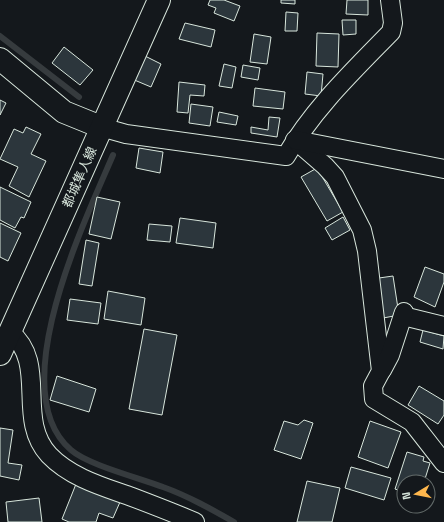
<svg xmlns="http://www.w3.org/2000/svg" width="444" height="522" font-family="'Space Grotesk','Noto Sans JP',sans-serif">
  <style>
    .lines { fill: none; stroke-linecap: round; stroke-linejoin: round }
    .stream { stroke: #363b3e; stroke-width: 6 }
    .building { fill: #2c363c; stroke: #d8e6dc }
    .street-casing { stroke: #d8e6dc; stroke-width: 20 }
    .secondary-casing { stroke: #d8e6dc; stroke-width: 24 }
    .primary-casing { stroke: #d8e6dc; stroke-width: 24 }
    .street { stroke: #14181c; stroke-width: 18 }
    .secondary { stroke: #14181c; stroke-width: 22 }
    .primary { stroke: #14181c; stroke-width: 22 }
    .labels { text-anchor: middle; stroke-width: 3; stroke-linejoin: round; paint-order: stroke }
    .street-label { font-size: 13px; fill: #d8e6dc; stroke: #14181c }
  </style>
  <rect width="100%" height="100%" fill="#14181c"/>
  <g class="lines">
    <g class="stream">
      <polyline points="0,36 79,97"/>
      <path d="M113,155C85,221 2,391 71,450C88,465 140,478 163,487C188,496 211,509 234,522"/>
    </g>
  </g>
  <g class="building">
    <polygon points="210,0 224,0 240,6 234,21 214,13 216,8 208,5"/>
    <polygon points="281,0 295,0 295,4 281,3"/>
    <polygon points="347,0 368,0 368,15 346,14"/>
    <polygon points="286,12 298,13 297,31 285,31"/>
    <polygon points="342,20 356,20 356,34 343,35"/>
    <polygon points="185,23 215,30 211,47 179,39"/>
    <polygon points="317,33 339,34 338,67 316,66"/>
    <polygon points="254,34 271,37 267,64 250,62"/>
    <polygon points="64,47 93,70 80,85 52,63"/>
    <polygon points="143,55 161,64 151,87 132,79"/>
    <polygon points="224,64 236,67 232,88 219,86"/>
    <polygon points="243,65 260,68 258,80 241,77"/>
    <polygon points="307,72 323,74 321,96 305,94"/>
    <polygon points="179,82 205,85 204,96 190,95 188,113 177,112"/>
    <polygon points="255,88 285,92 283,109 253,106"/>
    <polygon points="0,100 6,103 0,115"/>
    <polygon points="191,104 213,107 210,126 189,123"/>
    <polygon points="219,112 238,116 236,125 217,122"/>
    <polygon points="269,117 280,118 277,137 251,133 251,127 268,130"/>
    <polygon points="26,127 41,134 31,154 46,161 29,197 9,186 18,167 0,159 14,129 23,133"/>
    <polygon points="139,148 163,152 160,173 136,168"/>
    <polygon points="317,168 343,212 327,221 301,177"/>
    <polygon points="0,187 31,202 24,218 21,217 15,228 0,220"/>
    <polygon points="97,197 120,202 111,239 89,234"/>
    <polygon points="343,217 350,230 332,240 325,228"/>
    <polygon points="180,218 216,223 213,248 176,243"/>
    <polygon points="0,223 21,233 8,261 0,257"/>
    <polygon points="149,224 172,226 170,242 147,240"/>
    <polygon points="86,240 99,243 92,286 79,284"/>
    <polygon points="425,267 444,274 444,282 435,307 414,297"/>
    <polygon points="393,276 399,315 378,319 372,279"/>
    <polygon points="108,291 145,298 141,325 104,319"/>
    <polygon points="70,299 101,303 98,324 67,320"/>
    <polygon points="144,329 177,335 162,415 129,409"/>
    <polygon points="423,330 444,336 443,349 420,342"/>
    <polygon points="57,376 96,389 89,412 50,400"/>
    <polygon points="419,386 444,401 444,415 438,424 408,405"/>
    <polygon points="304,420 313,423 301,459 274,450 284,421 298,425"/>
    <polygon points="370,421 401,432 388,468 358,457"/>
    <polygon points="0,428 13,430 8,463 22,465 19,480 0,476"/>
    <polygon points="407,452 424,457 423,461 430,463 424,482 404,482 404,492 395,489"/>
    <polygon points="351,467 391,478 384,500 345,488"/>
    <polygon points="307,481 340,488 332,522 297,522"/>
    <polygon points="76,484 120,502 113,518 99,513 96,522 69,522 62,519"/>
    <polygon points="39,498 42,522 8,522 6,502"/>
  </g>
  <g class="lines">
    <defs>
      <g id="street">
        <path d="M101,127L126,134L286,156C313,109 353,71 391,32L393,23L390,0"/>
        <polyline points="295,140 325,166 335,177 362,230 367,251 381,371 373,386 374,399 412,422 444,463"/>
        <polyline points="296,140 444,169"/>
        <polyline points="403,316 444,326"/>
        <path d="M10,332C49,364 15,418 49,455C71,478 104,487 132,497C153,505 174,513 195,522"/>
        <polyline points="382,370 390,355 404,312"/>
      </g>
      <polyline id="secondary" points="0,59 64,112 101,127"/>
      <polyline id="primary" points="0,354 159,0"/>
    </defs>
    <use href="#street" class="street-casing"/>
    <use href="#secondary" class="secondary-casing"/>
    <use href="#primary" class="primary-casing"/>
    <use href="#street" class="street"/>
    <use href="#secondary" class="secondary"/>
    <use href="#primary" class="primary"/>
  </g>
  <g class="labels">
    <g class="street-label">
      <text transform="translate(79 177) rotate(-66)" y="5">都城隼人線</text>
    </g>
  </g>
  <g transform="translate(416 494) rotate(260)"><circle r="19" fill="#14181c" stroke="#626a69"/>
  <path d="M0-3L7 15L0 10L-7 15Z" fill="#ffb74d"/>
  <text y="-6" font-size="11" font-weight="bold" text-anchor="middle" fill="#d8e6dc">N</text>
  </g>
</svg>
